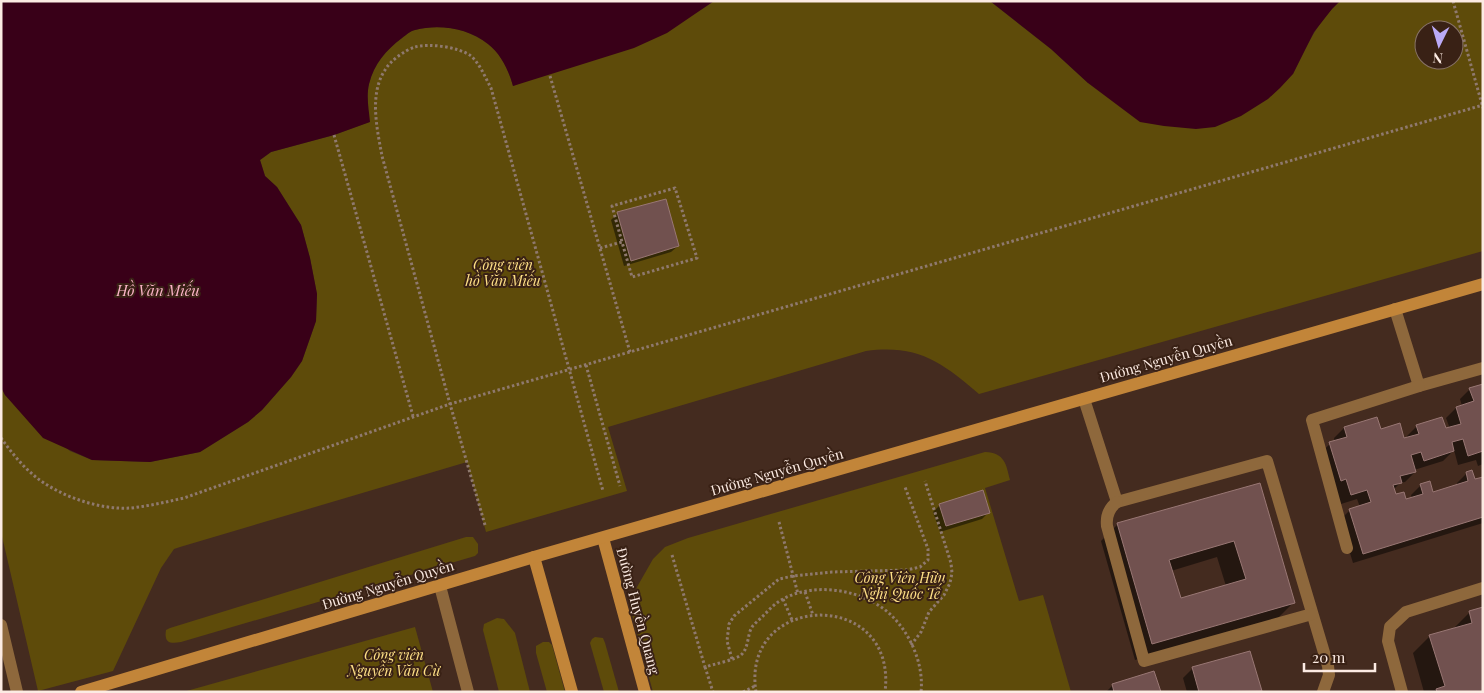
<svg xmlns="http://www.w3.org/2000/svg" width="1484" height="693" font-family="'Playfair Display',serif">
  <style>
    .green { fill: #5e4b0a; fill-rule: evenodd }
    .water { fill: #390018 }
    .shadow { fill: #0007; fill-rule: evenodd }
    .building { fill: #71514f; stroke: #997774; fill-rule: evenodd }
    .lines { fill: none; stroke-linecap: round; stroke-linejoin: round }
    .path { stroke: #8f796e; stroke-width: 3; stroke-dasharray: 2.5 2.5; stroke-linecap: butt }
    .lane { stroke: #8e683c; stroke-width: 12 }
    .street { stroke: #8e683c; stroke-width: 12 }
    .secondary { stroke: #c28539; stroke-width: 12 }
    .labels { text-anchor: middle; stroke-width: 4; stroke-linejoin: round; paint-order: stroke }
    .park-label { font-size: 14px; font-style: italic; fill: #ffe187; stroke: #392115 }
    .street-label { font-size: 14px; fill: #fcebe3; stroke: #392115 }
    .water-label { font-size: 15px; font-style: italic; fill: #fbb4c7; stroke: #392115 }
  </style>
  <rect width="100%" height="100%" fill="#442b1f"/>
  <g class="green">
    <path d="M714,1H990L1051,49L1088,83L1293,74C1306,47 1317,22 1340,1H1483V251L979,394C942,362 917,344 866,351L608,427L627,491L486,532L467,462L180,547L174,549L161,568L113,671L38,691L1,532V387L5,395L70,451L92,460L150,462L200,452L248,422L262,410L291,377L302,361L316,321L317,294L310,258L301,225L277,187L265,176L260,160L271,152L334,135L369,122C368,110 366,97 369,84C374,64 386,50 402,38C406,35 410,31 415,30C439,23 468,28 488,44C501,53 509,71 513,86L702,9ZM1424,30H1454V60H1424Z"/>
    <path d="M985,452C1005,453 1006,464 1010,480L985,488L1019,601L1043,595L1071,692H653L631,611L637,587L653,559L665,547L688,538Z"/>
    <path d="M466,537H473L478,544V553L475,556L181,642C170,644 164,643 166,630L170,628Z"/>
    <polygon points="497,618 504,619 515,633 530,692 499,692 483,630 484,624"/>
    <polygon points="415,627 433,692 183,692"/>
    <polygon points="595,637 603,638 605,643 619,692 604,692 590,643 592,639"/>
    <polygon points="543,642 549,642 552,645 565,692 547,692 536,653 536,646"/>
  </g>
  <g class="water">
    <path d="M1,1H714L667,33L634,48L513,86C509,71 501,54 488,44C468,28 439,24 415,30C410,31 406,35 402,38C386,50 374,64 369,84C366,97 369,110 370,122L334,135L271,152L260,160L265,176L277,187L301,225L310,258L317,294L316,321L302,361L291,377L262,410L248,422L200,452L150,462L92,460L43,438L5,395L1,387Z"/>
    <polygon points="990,1 1340,1 1332,9 1314,32 1293,74 1280,88 1268,99 1241,116 1215,127 1196,129 1164,126 1140,122 1088,83 1051,49"/>
  </g>
  <g class="shadow">
    <polygon points="618,213 678,246 671,252 624,266 611,220"/>
    <polygon points="1483,386 1483,464 1478,466 1476,460 1458,465 1454,450 1443,461 1414,470 1415,472 1405,482 1400,483 1393,490 1395,496 1405,500 1412,498 1411,495 1421,485 1432,493 1457,486 1457,483 1467,473 1474,481 1483,478 1483,523 1353,563 1340,520 1350,510 1360,507 1357,499 1341,504 1320,453 1330,444 1335,442 1334,438 1344,428 1380,431 1404,440 1407,439 1407,436 1417,426 1445,430 1450,429 1446,418 1456,408 1462,406 1460,399 1470,389"/>
    <path d="M1259,484L1293,603L1276,620L1135,660L1101,541L1118,524ZM1217,557L1226,586L1180,599L1171,571Z"/>
    <polygon points="940,505 989,512 982,519 940,532 933,512"/>
    <polygon points="1483,608 1483,692 1424,692 1413,653 1430,636 1452,630 1470,612"/>
    <polygon points="1193,668 1261,691 1187,692 1183,678"/>
    <polygon points="1113,685 1160,692 1106,692"/>
  </g>
  <g class="building">
    <polygon points="666,199 679,246 631,261 617,212"/>
    <polygon points="1483,384 1483,451 1468,456 1463,439 1452,442 1454,451 1424,461 1421,452 1411,455 1416,472 1400,476 1402,483 1393,485 1396,494 1404,492 1406,499 1423,494 1420,484 1430,481 1433,492 1468,481 1466,472 1472,470 1475,479 1483,477 1483,517 1363,554 1349,509 1371,502 1367,490 1351,495 1346,479 1341,481 1329,442 1347,437 1344,427 1377,417 1381,429 1400,423 1404,438 1419,434 1416,425 1442,417 1446,428 1461,424 1456,407 1474,401 1469,388"/>
    <path d="M1260,483L1295,603L1152,644L1117,523ZM1234,541L1246,579L1181,598L1169,560Z"/>
    <polygon points="983,490 990,513 946,526 939,504"/>
    <polygon points="1483,607 1483,692 1437,692 1436,689 1445,686 1429,635 1472,623 1469,611"/>
    <polygon points="1250,651 1262,691 1199,692 1192,667"/>
    <polygon points="1154,671 1161,692 1114,692 1112,684"/>
  </g>
  <g class="lines">
    <g class="path">
      <polyline points="1453,1 1483,108"/>
      <polyline points="550,76 630,352"/>
      <polyline points="334,135 413,416"/>
      <polyline points="600,248 622,242 632,277 697,258 675,188 612,206 622,242"/>
      <polyline points="586,365 620,486"/>
      <path d="M1,438C11,452 23,467 37,478C62,497 100,510 131,508C149,506 166,502 184,498L450,404L1483,105"/>
      <polyline points="779,522 798,594"/>
      <path d="M485,525L450,404L382,156C377,129 369,94 385,70C390,61 405,50 415,47C429,43 459,47 471,56C480,64 485,77 491,88L603,491"/>
      <path d="M672,555L705,667C714,664 735,660 741,655C749,648 747,635 752,627C755,623 759,620 763,616C769,610 775,603 783,599C816,581 866,590 892,616C911,635 924,665 921,692"/>
      <polyline points="805,592 813,615"/>
      <polyline points="783,599 792,620"/>
      <polyline points="911,645 921,632 929,612 944,595 950,583 952,573 951,563 925,481"/>
      <polyline points="732,659 727,641 729,624 734,616 779,579 793,576 832,572 907,570 920,567 928,560 928,549 905,487"/>
      <polyline points="705,667 713,692"/>
      <polyline points="743,692 755,686"/>
      <path d="M756,692C740,592 898,587 885,692"/>
    </g>
    <g class="lane">
      <polyline points="1395,309 1419,386 1483,368"/>
      <polyline points="1084,399 1117,502 1267,461 1328,666 1329,675 1323,692"/>
      <path d="M1117,502C1109,508 1106,517 1107,526L1144,661L1312,614"/>
      <polyline points="1347,548 1312,420 1419,386"/>
      <polyline points="440,586 468,692"/>
      <polyline points="1402,692 1388,641 1390,627 1406,612 1483,588"/>
    </g>
    <polyline class="street" points="1,625 17,692"/>
    <g class="secondary">
      <polyline points="603,538 645,692"/>
      <polyline points="534,557 572,692"/>
      <polyline points="81,692 534,557 1483,284"/>
    </g>
  </g>
  <g class="labels">
    <g class="park-label">
      <text x="503" y="270">Công viên<tspan x="503" dy="16">hồ Văn Miếu</tspan></text>
      <text x="900" y="583">Công Viên Hữu<tspan x="900" dy="16">Nghị Quốc Tế</tspan></text>
      <text x="394" y="660">Công viên<tspan x="394" dy="16">Nguyễn Văn Cừ</tspan></text>
    </g>
    <g class="street-label">
      <text transform="translate(1166 359) rotate(-16)" y="5">Đường Nguyễn Quyền</text>
      <text transform="translate(777 472) rotate(-16)" y="5">Đường Nguyễn Quyền</text>
      <text transform="translate(388 585) rotate(-17)" y="5">Đường Nguyễn Quyền</text>
      <text transform="translate(638 611) rotate(75)" y="5">Đường Huyền Quang</text>
    </g>
    <g class="water-label">
      <text x="158" y="296">Hồ Văn Miếu</text>
    </g>
  </g>
  <rect width="1484" height="693" fill="none" stroke="#fcebe3" stroke-width="5"/>
  <g transform="translate(1439 45) rotate(185)"><circle r="24" fill="#392115" stroke="#877267"/>
  <path d="M0-4L9 19L0 12L-9 19Z" fill="#bbaaf6"/>
  <text y="-8" font-size="14" font-weight="bold" text-anchor="middle" fill="#fcebe3">N</text>
  </g>
  <path d="M1304 663v8h71v-8" fill="none" stroke="#fcebe3" stroke-width="2.5"/>
  <text x="1312" y="663" font-size="15" fill="#fcebe3" stroke="#392115" stroke-width="4" paint-order="stroke">20 m</text>
</svg>
